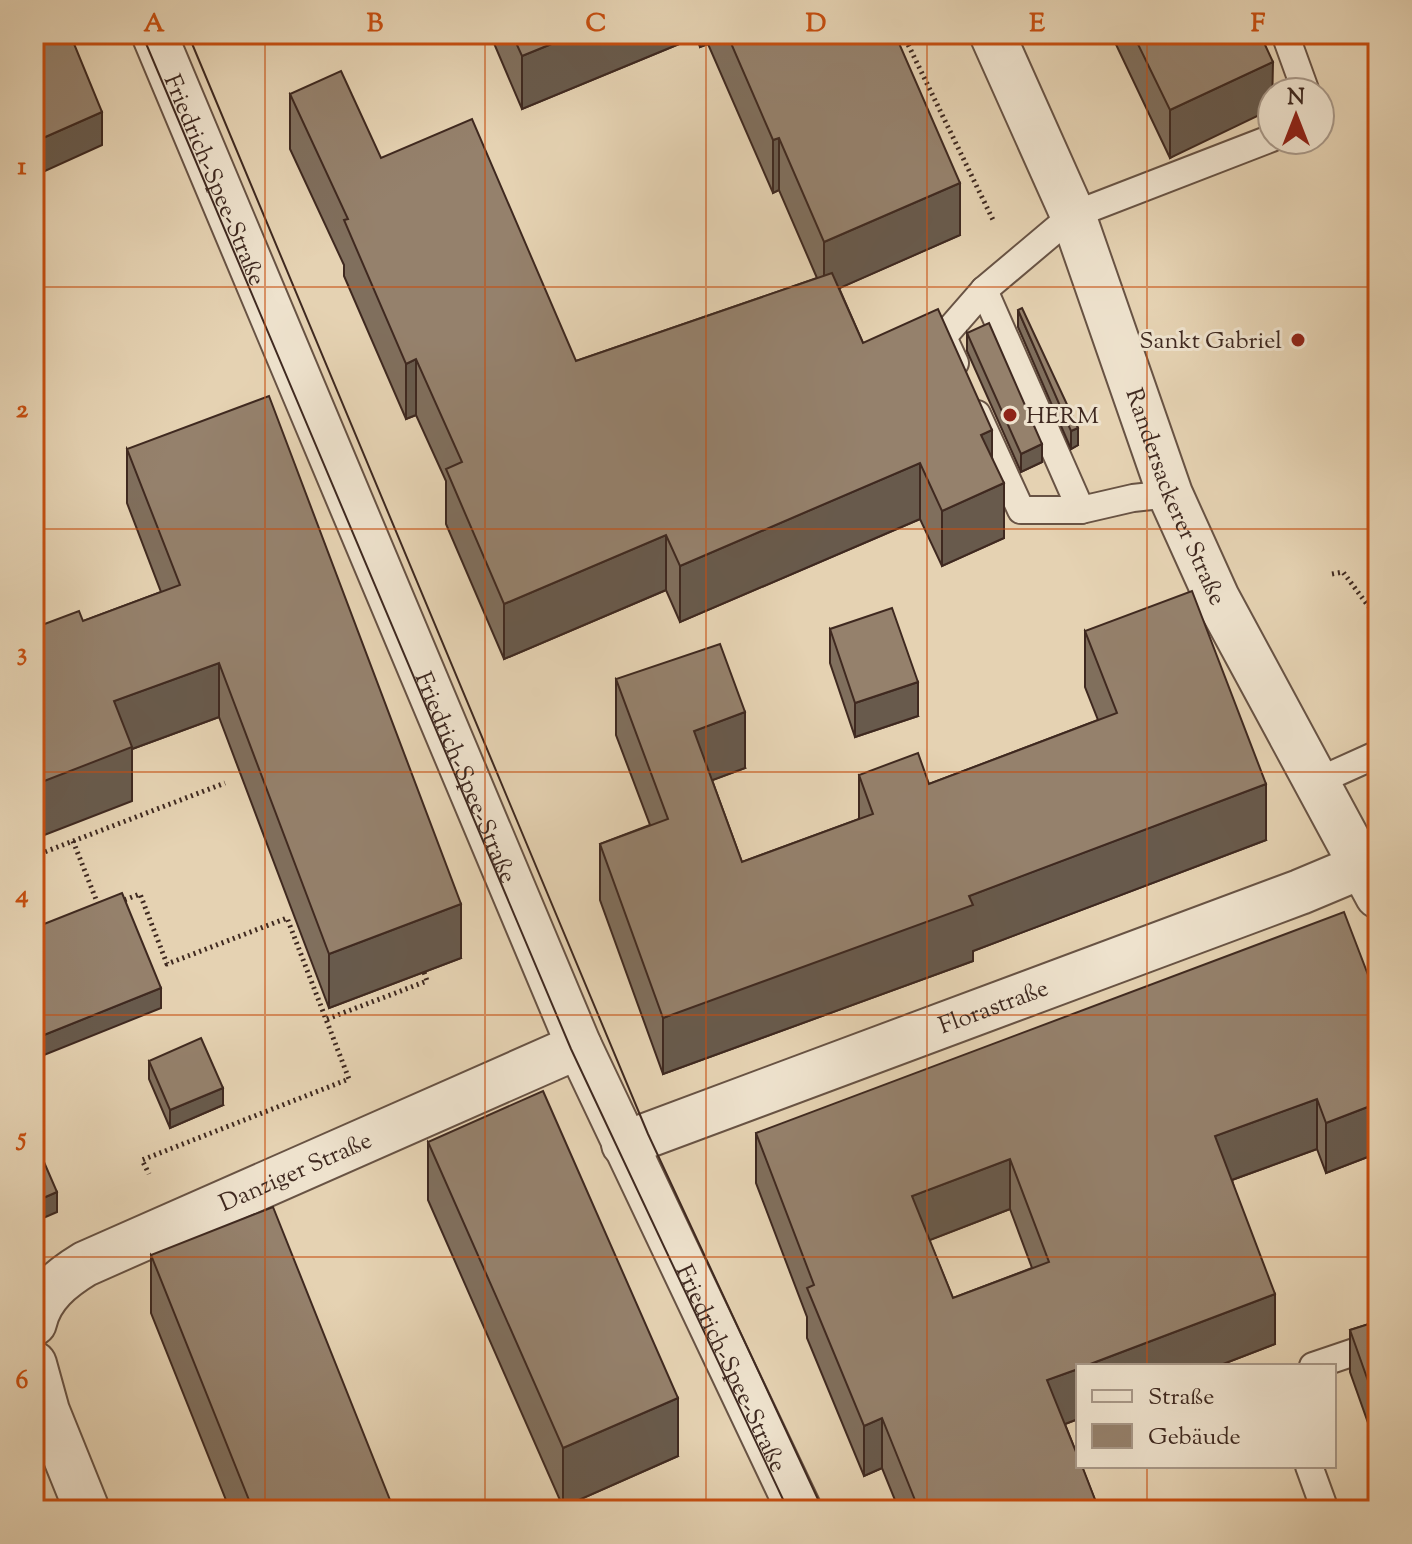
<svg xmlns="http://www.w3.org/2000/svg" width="1412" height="1544" font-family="'Sorts Mill Goudy',serif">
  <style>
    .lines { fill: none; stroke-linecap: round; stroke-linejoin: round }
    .service-casing { stroke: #685344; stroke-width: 30 }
    .minor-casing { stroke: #685344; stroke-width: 48 }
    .tertiary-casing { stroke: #685344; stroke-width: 48 }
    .path { stroke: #3f2920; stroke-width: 5; stroke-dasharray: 2 4; stroke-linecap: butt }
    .service { stroke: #eee2cd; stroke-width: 26 }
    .minor { stroke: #eee2cd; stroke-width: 44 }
    .tertiary { stroke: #eee2cd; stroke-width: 44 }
    .tram { stroke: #3f2920; stroke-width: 2 }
    .wall { fill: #806f5d; stroke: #3f2920; stroke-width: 2; fill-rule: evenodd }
    .shaded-wall { fill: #685a4c; stroke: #3f2920; stroke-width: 2 }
    .building { fill: #95816c; stroke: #3f2920; stroke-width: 2; fill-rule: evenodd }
    .grid { fill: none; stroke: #c64f10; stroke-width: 2; stroke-opacity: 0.55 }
    .poi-dot { fill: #8f2418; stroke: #eee2cd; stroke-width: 3 }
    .labels { text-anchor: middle; stroke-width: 6; stroke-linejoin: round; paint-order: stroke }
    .street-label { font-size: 24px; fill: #3f2920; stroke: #eee2cd }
    .poi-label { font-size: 24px; fill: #3f2920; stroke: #eee2cd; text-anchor: end }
    .neatline { fill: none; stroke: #c64f10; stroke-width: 3 }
    .grid-label { font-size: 26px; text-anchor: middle; font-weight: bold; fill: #c64f10 }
  </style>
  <rect width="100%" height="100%" fill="#e5d2b2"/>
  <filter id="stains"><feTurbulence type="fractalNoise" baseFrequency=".0025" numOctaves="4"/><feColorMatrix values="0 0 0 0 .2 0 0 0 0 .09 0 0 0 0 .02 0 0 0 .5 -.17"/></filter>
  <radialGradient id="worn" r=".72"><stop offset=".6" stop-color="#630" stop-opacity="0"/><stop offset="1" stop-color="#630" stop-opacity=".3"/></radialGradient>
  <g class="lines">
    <defs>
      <g id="service">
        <polyline points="1285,34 1306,92"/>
        <polyline points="984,290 1081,510"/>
        <polyline points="955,363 943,337 984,290 1073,215 1272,138"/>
        <polyline points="977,414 1021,510 1081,510 1133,498 1170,494"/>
        <polyline points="1316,782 1378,754"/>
        <polyline points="1313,1366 1378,1344"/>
        <polyline points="1309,1466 1325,1510"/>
      </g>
      <g id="minor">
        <path id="s1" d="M624,1144L1300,892L1362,866"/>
        <path id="s2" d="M34,1323C40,1295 62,1278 85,1264L579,1046"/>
        <polyline points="34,1364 47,1411 87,1510"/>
      </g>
      <g id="tertiary">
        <path id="s3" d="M154,34L579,1046L799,1510"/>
        <path id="s4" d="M992,34L1073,215L1170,494L1217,598L1378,896"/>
      </g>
    </defs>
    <use href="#service" class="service-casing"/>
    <use href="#minor" class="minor-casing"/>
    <use href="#tertiary" class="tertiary-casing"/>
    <g class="path">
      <polyline points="903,34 994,222"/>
      <polyline points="1332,574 1343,572 1378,619"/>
      <polyline points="73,841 99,907"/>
      <polyline points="34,856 225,783"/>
      <polyline points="119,902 140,894 167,964 287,918 349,1079 142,1160 149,1174"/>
      <polyline points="327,1019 427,981 424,972"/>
    </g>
    <use href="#service" class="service"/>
    <use href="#minor" class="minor"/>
    <use href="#tertiary" class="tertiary"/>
    <g class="tram">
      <polyline points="142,34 571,1049 788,1510"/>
      <polyline points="188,34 648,1134 823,1510"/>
    </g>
  </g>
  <g class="wall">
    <polygon points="490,34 895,34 960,235 839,288 863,343 992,457 1004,538 942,566 920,519 680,622 666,590 504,659 446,524 446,481 416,415 406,419 344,276 344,265 290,149 290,94 381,158 576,361 817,278 779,190 773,193 708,44 700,47 696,37 522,109"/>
    <polygon points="1111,34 1260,34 1273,92 1170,158"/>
    <polygon points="1018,310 1078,445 1071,449 1018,327"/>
    <polygon points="967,333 1042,462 1021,472 967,351"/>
    <polygon points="127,449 461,958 329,1008 219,717 132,749 132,801 83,621 161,592 127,503"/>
    <polygon points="830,629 918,716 855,737 830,663"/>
    <polygon points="1085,631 1266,840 973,951 973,961 663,1074 600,900 600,844 650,825 616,735 616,679 745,768 712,780 742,862 859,819 859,775 929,784 1098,720 1085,687"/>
    <path d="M1378,1001V1153L1326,1173L1317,1149L1232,1180L1275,1344L1218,1366H1078V1419L1065,1424L1099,1510H899L882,1468L864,1476L807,1338V1317L756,1183V1133ZM1010,1209L1032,1268L953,1298L929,1240Z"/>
    <polygon points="149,1061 223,1105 170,1128 149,1079"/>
    <polygon points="428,1142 678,1456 563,1507 428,1200"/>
    <polygon points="151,1255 394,1510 230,1510 151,1313"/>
    <polygon points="1378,1321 1378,1451 1350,1372 1350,1330"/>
  </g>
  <g class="shaded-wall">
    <polygon points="576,34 696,34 696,37 522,109 522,56"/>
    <polygon points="700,34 708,34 708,44 700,47"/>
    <polygon points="1273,62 1272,109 1170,158 1170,110"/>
    <polygon points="102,112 102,145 34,176 34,142"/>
    <polygon points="779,138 779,190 773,193 773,140"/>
    <polygon points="960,183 960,235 824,295 824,242"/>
    <polygon points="416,359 416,415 406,419 406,364"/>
    <polygon points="1078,428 1078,445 1071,449 1071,431"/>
    <polygon points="992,430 992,485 981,435"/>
    <polygon points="1042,444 1042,462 1021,472 1021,454"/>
    <polygon points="920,463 920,519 680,622 680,566"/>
    <polygon points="1004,483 1004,538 942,566 942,511"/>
    <polygon points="666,535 666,590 504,659 504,604"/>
    <polygon points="219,663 219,717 132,749 132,801 34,839 34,785 114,701"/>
    <polygon points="918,682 918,716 855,737 855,703"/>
    <polygon points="745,712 745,768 694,787 694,731"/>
    <polygon points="1266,784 1266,840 973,951 973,961 663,1074 663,1018 969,896"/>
    <polygon points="461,904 461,958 329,1008 329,954"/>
    <polygon points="161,988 161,1008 34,1059 34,1039"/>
    <polygon points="223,1088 223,1105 170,1128 170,1110"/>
    <polygon points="1317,1099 1317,1149 1215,1186 1215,1136"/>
    <polygon points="1378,1103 1378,1153 1326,1173 1326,1123"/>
    <polygon points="1010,1159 1010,1209 912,1247 912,1196"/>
    <polygon points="57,1192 57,1212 34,1222 34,1202"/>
    <polygon points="1275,1294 1275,1344 1218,1366 1085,1366"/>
    <polygon points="1078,1369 1078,1419 1047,1431 1047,1380"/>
    <polygon points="678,1398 678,1456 563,1507 563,1448"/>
    <polygon points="882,1418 882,1468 864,1476 864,1426"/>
  </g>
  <g class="building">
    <polygon points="34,34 70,34 102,112 34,142"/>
    <polygon points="512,34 576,34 522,56"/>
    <polygon points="727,34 895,34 960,183 824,242 779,138 773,140"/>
    <polygon points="1133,34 1260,34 1273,62 1170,110"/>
    <polygon points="341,71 381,158 472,119 576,361 832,273 863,343 938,309 992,430 981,435 1004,483 942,511 920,463 680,566 666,535 504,604 446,469 462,462 416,359 406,364 344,220 348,219 290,94"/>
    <polygon points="1022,308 1078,428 1071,431 1018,310"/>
    <polygon points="989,323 1042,444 1021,454 967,333"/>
    <polygon points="269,396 461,904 329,954 219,663 114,701 132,747 34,785 34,628 79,611 83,621 180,585 127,449"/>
    <polygon points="1192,591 1266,784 969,896 973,905 663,1018 600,844 668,819 616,679 720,644 745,712 694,731 742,862 873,814 859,775 918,753 929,784 1117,713 1085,631"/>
    <polygon points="892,608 918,682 855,703 830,629"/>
    <polygon points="122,893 161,988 34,1039 34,928"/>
    <path d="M1344,912L1378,1001V1103L1326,1123L1317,1099L1215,1136L1275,1294L1085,1366H1078V1369L1047,1380L1078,1457V1466H1082L1099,1510H919L882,1418L864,1426L807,1288L814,1285L756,1133ZM1010,1159L1049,1262L953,1298L912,1196Z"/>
    <polygon points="201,1038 223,1088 170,1110 149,1061"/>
    <polygon points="543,1091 678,1398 563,1448 428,1142"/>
    <polygon points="34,1139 57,1192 34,1202"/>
    <polygon points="273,1207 394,1510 253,1510 151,1255"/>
    <polygon points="1378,1321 1378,1409 1350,1330"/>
  </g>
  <path class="grid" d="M265,34V1510M485,34V1510M706,34V1510M927,34V1510M1147,34V1366M34,287H1378M34,529H1378M34,772H1378M34,1015H1378M34,1257H1378M1147,1466V1510"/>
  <g class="poi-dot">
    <circle cx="1298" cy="340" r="8"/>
    <circle cx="1010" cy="415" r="8"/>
  </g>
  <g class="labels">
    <g class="street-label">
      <text dy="8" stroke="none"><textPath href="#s3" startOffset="158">Friedrich-Spee-Straße</textPath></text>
      <text dy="8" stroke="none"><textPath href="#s4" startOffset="498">Randersackerer Straße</textPath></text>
      <text dy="8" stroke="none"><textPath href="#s3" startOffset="806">Friedrich-Spee-Straße</textPath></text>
      <text dy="8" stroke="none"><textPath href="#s1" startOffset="394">Florastraße</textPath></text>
      <text dy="8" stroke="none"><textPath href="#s2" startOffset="310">Danziger Straße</textPath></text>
      <text dy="8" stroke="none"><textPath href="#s3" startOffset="1454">Friedrich-Spee-Straße</textPath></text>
    </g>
    <g class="poi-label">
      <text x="1282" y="348">Sankt Gabriel</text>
      <text x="1026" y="423" text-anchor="start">HERM</text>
    </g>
  </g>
  <rect width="1412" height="1544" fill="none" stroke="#e5d2b2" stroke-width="88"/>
  <rect x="1076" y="1364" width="260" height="104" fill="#eee2cd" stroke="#a89888" stroke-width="2"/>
  <rect x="1092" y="1390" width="40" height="12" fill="#eee2cd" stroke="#a89888" stroke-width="2"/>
  <text x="1148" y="1404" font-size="24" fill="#3f2920">Straße</text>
  <rect x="1092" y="1424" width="40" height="24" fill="#95816c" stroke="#a89888" stroke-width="2"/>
  <text x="1148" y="1444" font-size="24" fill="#3f2920">Gebäude</text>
  <g transform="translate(1296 116)"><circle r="38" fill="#eee2cd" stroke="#a89888" stroke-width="2"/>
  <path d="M0-6L14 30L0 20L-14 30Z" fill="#8f2418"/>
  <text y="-12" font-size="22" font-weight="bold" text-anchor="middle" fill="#3f2920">N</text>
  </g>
  <rect x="44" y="44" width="1324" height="1456" class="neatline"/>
  <g class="grid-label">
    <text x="154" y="31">A</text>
    <text x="375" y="31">B</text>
    <text x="596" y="31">C</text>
    <text x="816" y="31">D</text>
    <text x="1037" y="31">E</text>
    <text x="1258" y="31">F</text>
    <text x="22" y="174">1</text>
    <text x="22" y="417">2</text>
    <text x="22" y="660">3</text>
    <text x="22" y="902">4</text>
    <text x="22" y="1145">5</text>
    <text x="22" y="1388">6</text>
  </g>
  <rect width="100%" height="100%" filter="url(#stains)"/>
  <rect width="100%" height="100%" fill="url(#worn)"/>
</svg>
